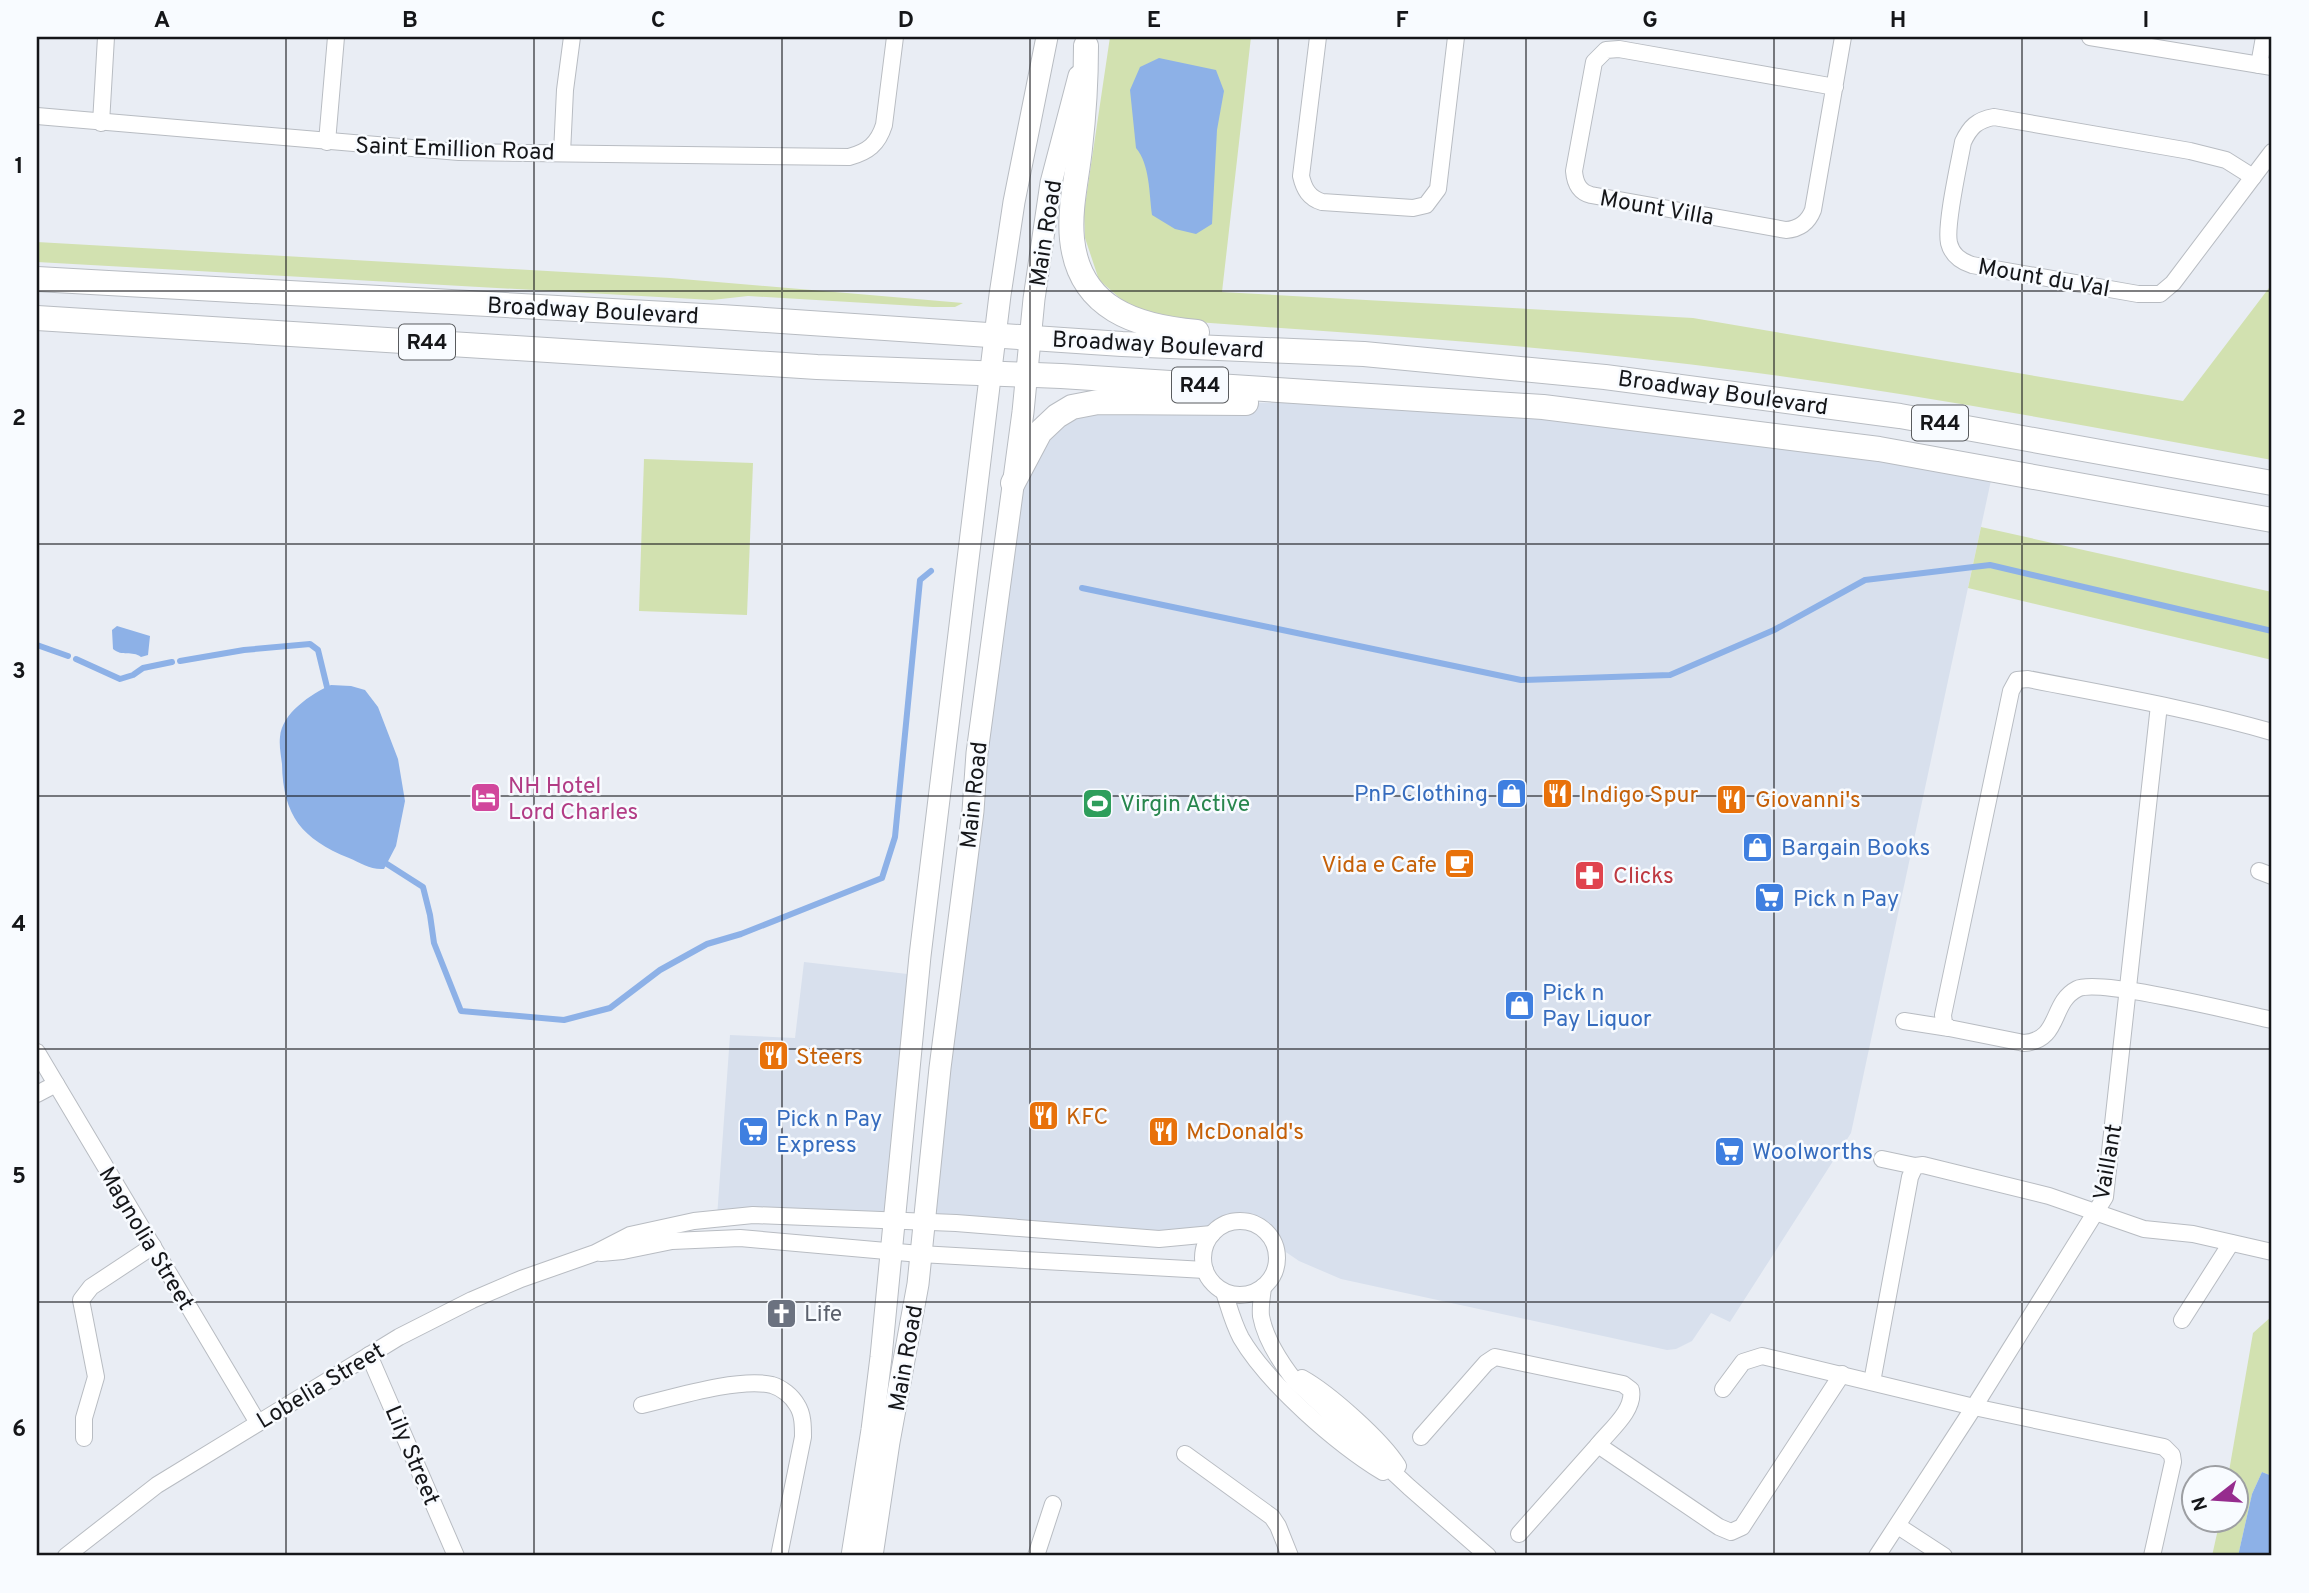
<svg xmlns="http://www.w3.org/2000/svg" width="2309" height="1593" font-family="Overpass,sans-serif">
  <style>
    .built { fill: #d8e0ed }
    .green { fill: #d2e1b0 }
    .water { fill: #8db1e7 }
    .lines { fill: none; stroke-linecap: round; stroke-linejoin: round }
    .stream { stroke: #8db1e7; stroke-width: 6 }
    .street-casing { stroke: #b8bcc2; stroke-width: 18 }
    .secondary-casing { stroke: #b8bcc2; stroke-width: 23 }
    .primary-casing { stroke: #b8bcc2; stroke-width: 26 }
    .street { stroke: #fff; stroke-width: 16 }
    .secondary { stroke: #fff; stroke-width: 21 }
    .primary { stroke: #fff; stroke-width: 24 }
    .grid { fill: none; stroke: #151619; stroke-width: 2; stroke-opacity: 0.55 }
    .labels { text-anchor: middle; stroke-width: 5; stroke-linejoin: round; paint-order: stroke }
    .shield { fill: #f8fbff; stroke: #595b5e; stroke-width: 2 }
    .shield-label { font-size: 21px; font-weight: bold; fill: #151619 }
    .street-label { font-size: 23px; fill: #151619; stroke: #f8fbff }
    .hotel-label { font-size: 23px; fill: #b23c85; stroke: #f8fbff; text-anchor: start }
    .shop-label { font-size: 23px; fill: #366cbe; stroke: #f8fbff; text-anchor: start }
    .food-label { font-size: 23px; fill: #c56008; stroke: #f8fbff; text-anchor: start }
    .leisure-label { font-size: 23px; fill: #27864d; stroke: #f8fbff; text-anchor: start }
    .health-label { font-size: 23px; fill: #be3a42; stroke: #f8fbff; text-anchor: start }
    .worship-label { font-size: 23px; fill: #5b616d; stroke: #f8fbff; text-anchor: start }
    .neatline { fill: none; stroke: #151619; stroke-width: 2.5 }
    .grid-label { font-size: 23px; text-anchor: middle; font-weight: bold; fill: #151619 }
  </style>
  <rect width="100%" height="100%" fill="#e9edf4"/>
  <g class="built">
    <polygon points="1374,402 1542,411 1993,471 1851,1133 1730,1322 1711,1313 1692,1341 1676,1349 1667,1350 1341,1279 1299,1261 1277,1246 1267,1230 1250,1221 1230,1221 1211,1232 1196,1235 924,1220 1025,452 1097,404"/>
    <polygon points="804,962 916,975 893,1219 717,1217 730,1035 795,1038"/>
  </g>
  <g class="green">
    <path d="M1110,37H1251L1222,292L1693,318L2183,401L2272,284V460C2098,428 1925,395 1750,372C1562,346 1372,335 1183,321L1129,306L1099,280L1085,238L1084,212Z"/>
    <polygon points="37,242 670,278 963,303 955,307 933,307 748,296 712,300 37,262"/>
    <polygon points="644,459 753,463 747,615 639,611"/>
    <polygon points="1981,527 2272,592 2272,660 1968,588"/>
    <polygon points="2272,1316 2272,1476 2262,1472 2252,1494 2238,1556 2212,1556 2220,1520 2236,1520 2236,1478 2228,1477 2253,1333"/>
  </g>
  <g class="water">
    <path d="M1159,58L1216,70L1224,91L1217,130L1212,224L1196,234L1175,229L1152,215C1149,193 1150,165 1136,148L1130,90L1140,67Z"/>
    <path d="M117,626L150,636L148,655L141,657C132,650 122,657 113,649L112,630Z"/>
    <path d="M331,685L351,686L365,690L378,707L398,759L405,801L396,846L384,869C370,870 361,863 349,858C302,839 283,816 282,764C281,755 279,746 280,737C282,713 311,694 331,685Z"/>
    <polygon points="2262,1472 2272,1476 2272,1556 2238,1556 2252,1494"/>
  </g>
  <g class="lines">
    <g class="stream">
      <polyline points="1082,588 1521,680 1670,675 1774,630 1865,580 1990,565 2272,631"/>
      <polyline points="37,645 68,656"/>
      <polyline points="76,659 120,679 133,675 143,668 172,662"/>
      <polyline points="180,661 244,650 310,644 318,650 327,687"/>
      <polyline points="387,864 423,887 430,915 434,943 461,1011 564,1020 610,1008 660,970 707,944 741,934 882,878 895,837 920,580 931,571"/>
    </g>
    <defs>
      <g id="street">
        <path d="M1318,37L1301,176C1304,189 1309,198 1322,202L1413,208L1426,205L1438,189L1456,37"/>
        <polyline points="2090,37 2272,67"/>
        <polyline points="2259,65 2264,37"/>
        <path d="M1835,87L1619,49L1606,50L1594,62L1574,171C1575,183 1579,192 1591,195L1786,230C1799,229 1808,223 1813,210L1843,37"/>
        <path d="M37,116L459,152L849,157C868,152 878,144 884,125L895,37"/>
        <path d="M1994,117L2190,151L2226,160L2253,177L2173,283L2160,294H2138L1972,265C1960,261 1952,255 1949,243C1945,225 1959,164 1963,142C1970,127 1977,120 1994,117Z"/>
        <polyline points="101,123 106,37"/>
        <polyline points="327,142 336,37"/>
        <polyline points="562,153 565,90 572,37"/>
        <polyline points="2253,177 2272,152"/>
        <path d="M2272,732C2192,709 2109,695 2028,679L2017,680L2011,691L1943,1015L1944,1023L1949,1028L2024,1043C2061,1040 2050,1003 2077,989C2099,978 2240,1013 2272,1020"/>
        <polyline points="2259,871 2272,876"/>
        <polyline points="1904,1021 1949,1028"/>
        <polyline points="37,1052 258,1423"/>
        <polyline points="37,1094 56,1084"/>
        <polyline points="1882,1159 1915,1166"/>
        <circle cx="1240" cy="1258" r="37"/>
        <polyline points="601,1253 623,1251 672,1241 740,1238 920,1254 1205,1270"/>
        <path d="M1263,1287C1262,1297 1260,1306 1261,1316C1265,1338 1281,1363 1295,1381L1409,1487L1488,1556"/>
        <path d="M1224,1292C1229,1307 1233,1323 1241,1338C1268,1384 1337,1444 1383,1472"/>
        <polyline points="2182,1320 2231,1243"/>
        <polyline points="369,1355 456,1556"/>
        <path d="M1302,1378C1329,1393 1382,1440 1398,1466"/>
        <polyline points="1872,1382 1910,1177 1915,1166 1923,1165 2049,1196 2144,1229 2193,1234 2272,1252"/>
        <polyline points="1723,1389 1743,1362 1762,1356 1974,1407 2164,1447 2172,1455 2173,1462 2152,1556"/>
        <path d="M642,1405C675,1397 740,1377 772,1385C782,1388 792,1396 797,1405C803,1414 803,1426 803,1437L779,1556"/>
        <path d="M1421,1437L1486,1363L1495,1357L1623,1384L1631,1390C1635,1410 1610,1430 1598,1445L1719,1527L1731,1532L1742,1527L1842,1374"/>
        <polyline points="84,1438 84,1418 96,1377 81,1300 91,1287 153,1246"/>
        <polyline points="1185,1454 1272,1517 1278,1526 1290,1556"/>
        <polyline points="1898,1526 1944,1556"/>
        <polyline points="1519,1534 1598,1445"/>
        <polyline points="66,1556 157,1485 399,1337 472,1300 521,1279 595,1253 630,1235 694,1221 753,1215 956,1223 1159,1239 1212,1234"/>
        <polyline points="1036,1556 1053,1504"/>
        <polyline points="1877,1556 1974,1407 2105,1197 2159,705"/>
      </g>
      <g id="secondary">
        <polyline points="852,1556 872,1430 881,1357 920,956 1000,295 1014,202 1047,37"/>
        <polyline points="872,1556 889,1442 918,1284 940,1068 973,811 977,753 1023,412 1034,299 1051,183 1079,76"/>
      </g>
      <g id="primary">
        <path d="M1086,46C1086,80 1084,114 1080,148C1077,178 1069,208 1072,239C1079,309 1137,327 1197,332"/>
        <polyline points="37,279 721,317 1122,344 1364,354 1605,377 1900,416 2272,483"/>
        <polyline points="37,318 817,367 1061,376 1543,407 1879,449 2272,520"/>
        <polyline points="1013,483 1040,432 1057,416 1072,407 1098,402 1246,403"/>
      </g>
    </defs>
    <use href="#street" class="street-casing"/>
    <use href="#secondary" class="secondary-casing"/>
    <use href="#primary" class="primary-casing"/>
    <use href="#street" class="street"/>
    <use href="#secondary" class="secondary"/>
    <use href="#primary" class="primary"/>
  </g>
  <path class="grid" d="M286,37V1556M534,37V1556M782,37V1556M1030,37V1556M1278,37V1556M1526,37V1556M1774,37V1556M2022,37V1556M37,291H2272M37,544H2272M37,796H2272M37,1049H2272M37,1302H2272"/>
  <defs>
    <symbol id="shop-square" viewBox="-11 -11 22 22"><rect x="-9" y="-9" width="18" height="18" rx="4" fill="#3f7fe0" stroke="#f8fbff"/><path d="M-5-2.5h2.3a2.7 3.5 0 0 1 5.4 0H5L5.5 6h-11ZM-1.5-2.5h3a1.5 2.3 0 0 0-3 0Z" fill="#fff"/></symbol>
    <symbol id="restaurant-square" viewBox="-11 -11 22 22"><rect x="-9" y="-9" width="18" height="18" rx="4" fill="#e8710a" stroke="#f8fbff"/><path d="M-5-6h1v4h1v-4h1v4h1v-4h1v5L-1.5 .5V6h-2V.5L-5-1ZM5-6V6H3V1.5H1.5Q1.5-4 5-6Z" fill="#fff"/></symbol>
    <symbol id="hotel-square" viewBox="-11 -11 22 22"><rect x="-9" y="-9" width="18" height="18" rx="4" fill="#d1479c" stroke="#f8fbff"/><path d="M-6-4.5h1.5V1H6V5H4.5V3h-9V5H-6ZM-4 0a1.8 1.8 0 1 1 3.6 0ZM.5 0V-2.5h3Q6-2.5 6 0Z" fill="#fff"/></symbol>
    <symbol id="stadium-square" viewBox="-11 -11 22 22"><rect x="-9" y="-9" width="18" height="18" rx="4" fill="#2e9e5b" stroke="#f8fbff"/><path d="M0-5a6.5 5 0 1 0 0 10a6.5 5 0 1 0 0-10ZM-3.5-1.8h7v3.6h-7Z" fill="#fff"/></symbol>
    <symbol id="cafe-square" viewBox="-11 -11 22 22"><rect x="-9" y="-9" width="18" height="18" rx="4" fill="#e8710a" stroke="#f8fbff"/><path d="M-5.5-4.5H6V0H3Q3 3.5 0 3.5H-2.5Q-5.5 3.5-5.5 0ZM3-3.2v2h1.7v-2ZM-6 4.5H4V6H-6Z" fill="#fff"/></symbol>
    <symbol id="pharmacy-square" viewBox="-11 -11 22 22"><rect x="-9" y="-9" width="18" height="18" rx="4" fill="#e0444e" stroke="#f8fbff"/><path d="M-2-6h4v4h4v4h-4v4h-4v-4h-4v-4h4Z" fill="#fff"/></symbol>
    <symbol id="supermarket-square" viewBox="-11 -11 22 22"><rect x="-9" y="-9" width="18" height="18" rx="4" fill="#3f7fe0" stroke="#f8fbff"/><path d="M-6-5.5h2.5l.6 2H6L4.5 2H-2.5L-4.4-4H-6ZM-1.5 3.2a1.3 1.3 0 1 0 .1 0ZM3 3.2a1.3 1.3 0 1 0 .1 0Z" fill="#fff"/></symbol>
    <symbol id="church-square" viewBox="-11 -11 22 22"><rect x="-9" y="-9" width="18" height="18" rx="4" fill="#6b7280" stroke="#f8fbff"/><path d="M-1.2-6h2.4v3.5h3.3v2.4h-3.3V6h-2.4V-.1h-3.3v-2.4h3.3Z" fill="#fff"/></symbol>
  </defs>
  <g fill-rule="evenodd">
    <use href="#shop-square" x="1494" y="776" width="35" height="35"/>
    <use href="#restaurant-square" x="1540" y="776" width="35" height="35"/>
    <use href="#hotel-square" x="468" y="780" width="35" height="35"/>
    <use href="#restaurant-square" x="1714" y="782" width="35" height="35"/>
    <use href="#stadium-square" x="1080" y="786" width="35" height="35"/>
    <use href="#shop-square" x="1740" y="830" width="35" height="35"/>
    <use href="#cafe-square" x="1442" y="846" width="35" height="35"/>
    <use href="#pharmacy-square" x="1572" y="858" width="35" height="35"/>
    <use href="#supermarket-square" x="1752" y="880" width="35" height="35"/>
    <use href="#shop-square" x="1502" y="988" width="35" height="35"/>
    <use href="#restaurant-square" x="756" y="1038" width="35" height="35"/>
    <use href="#restaurant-square" x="1026" y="1098" width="35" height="35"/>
    <use href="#supermarket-square" x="736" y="1114" width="35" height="35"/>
    <use href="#restaurant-square" x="1146" y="1114" width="35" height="35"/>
    <use href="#supermarket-square" x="1712" y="1134" width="35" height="35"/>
    <use href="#church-square" x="764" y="1296" width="35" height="35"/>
  </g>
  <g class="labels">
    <g class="shield">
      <rect x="399" y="324.5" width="56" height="35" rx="5"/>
      <rect x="1172" y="367.5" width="56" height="35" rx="5"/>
      <rect x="1912" y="405.5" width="56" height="35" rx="5"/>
    </g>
    <g class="shield-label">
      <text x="427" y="349">R44</text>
      <text x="1200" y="392">R44</text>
      <text x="1940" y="430">R44</text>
    </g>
    <g class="street-label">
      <text transform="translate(455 148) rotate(2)" y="8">Saint Emillion Road</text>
      <text transform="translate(1657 207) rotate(10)" y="8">Mount Villa</text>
      <text transform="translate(1045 233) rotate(-81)" y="8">Main Road</text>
      <text transform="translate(2044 277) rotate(10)" y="8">Mount du Val</text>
      <text transform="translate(593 310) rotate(3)" y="8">Broadway Boulevard</text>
      <text transform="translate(1158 344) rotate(3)" y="8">Broadway Boulevard</text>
      <text transform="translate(1723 392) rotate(8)" y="8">Broadway Boulevard</text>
      <text transform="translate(973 795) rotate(-84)" y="8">Main Road</text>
      <text transform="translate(2107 1162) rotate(-80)" y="8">Vaillant</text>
      <text transform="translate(147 1238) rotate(59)" y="8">Magnolia Street</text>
      <text transform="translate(905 1358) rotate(-80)" y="8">Main Road</text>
      <text transform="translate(320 1385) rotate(-31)" y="8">Lobelia Street</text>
      <text transform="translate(413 1455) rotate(67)" y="8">Lily Street</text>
    </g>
    <g class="hotel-label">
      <text x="508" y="793">NH Hotel<tspan x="508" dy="26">Lord Charles</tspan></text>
    </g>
    <g class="shop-label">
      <text x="1488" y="801" text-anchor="end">PnP Clothing</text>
      <text x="1781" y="855">Bargain Books</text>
      <text x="1793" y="906">Pick n Pay</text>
      <text x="1542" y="1000">Pick n<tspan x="1542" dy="26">Pay Liquor</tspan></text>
      <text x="776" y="1126">Pick n Pay<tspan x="776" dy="26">Express</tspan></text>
      <text x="1752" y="1159">Woolworths</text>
    </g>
    <g class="food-label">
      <text x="1580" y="802">Indigo Spur</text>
      <text x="1755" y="807">Giovanni's</text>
      <text x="1437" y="872" text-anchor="end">Vida e Cafe</text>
      <text x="796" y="1064">Steers</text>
      <text x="1066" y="1124">KFC</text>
      <text x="1186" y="1139">McDonald's</text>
    </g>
    <g class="leisure-label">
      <text x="1120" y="811">Virgin Active</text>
    </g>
    <g class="health-label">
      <text x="1613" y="883">Clicks</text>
    </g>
    <g class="worship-label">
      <text x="804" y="1321">Life</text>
    </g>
  </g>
  <rect width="2309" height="1593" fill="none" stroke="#f8fbff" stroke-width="77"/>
  <g transform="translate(2215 1499) rotate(253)"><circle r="33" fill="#f8fbff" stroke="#9d9fa3" stroke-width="2"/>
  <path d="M0-5L12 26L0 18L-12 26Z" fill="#962c8e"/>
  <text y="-10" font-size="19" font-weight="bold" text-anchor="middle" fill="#151619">N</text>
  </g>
  <rect x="38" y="38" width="2232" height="1516" class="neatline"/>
  <g class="grid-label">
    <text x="162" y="27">A</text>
    <text x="410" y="27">B</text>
    <text x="658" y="27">C</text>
    <text x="906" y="27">D</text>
    <text x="1154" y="27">E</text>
    <text x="1402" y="27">F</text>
    <text x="1650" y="27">G</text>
    <text x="1898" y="27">H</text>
    <text x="2146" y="27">I</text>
    <text x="19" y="173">1</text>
    <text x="19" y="425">2</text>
    <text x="19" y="678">3</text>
    <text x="19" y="931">4</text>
    <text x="19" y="1183">5</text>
    <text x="19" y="1436">6</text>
  </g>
</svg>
